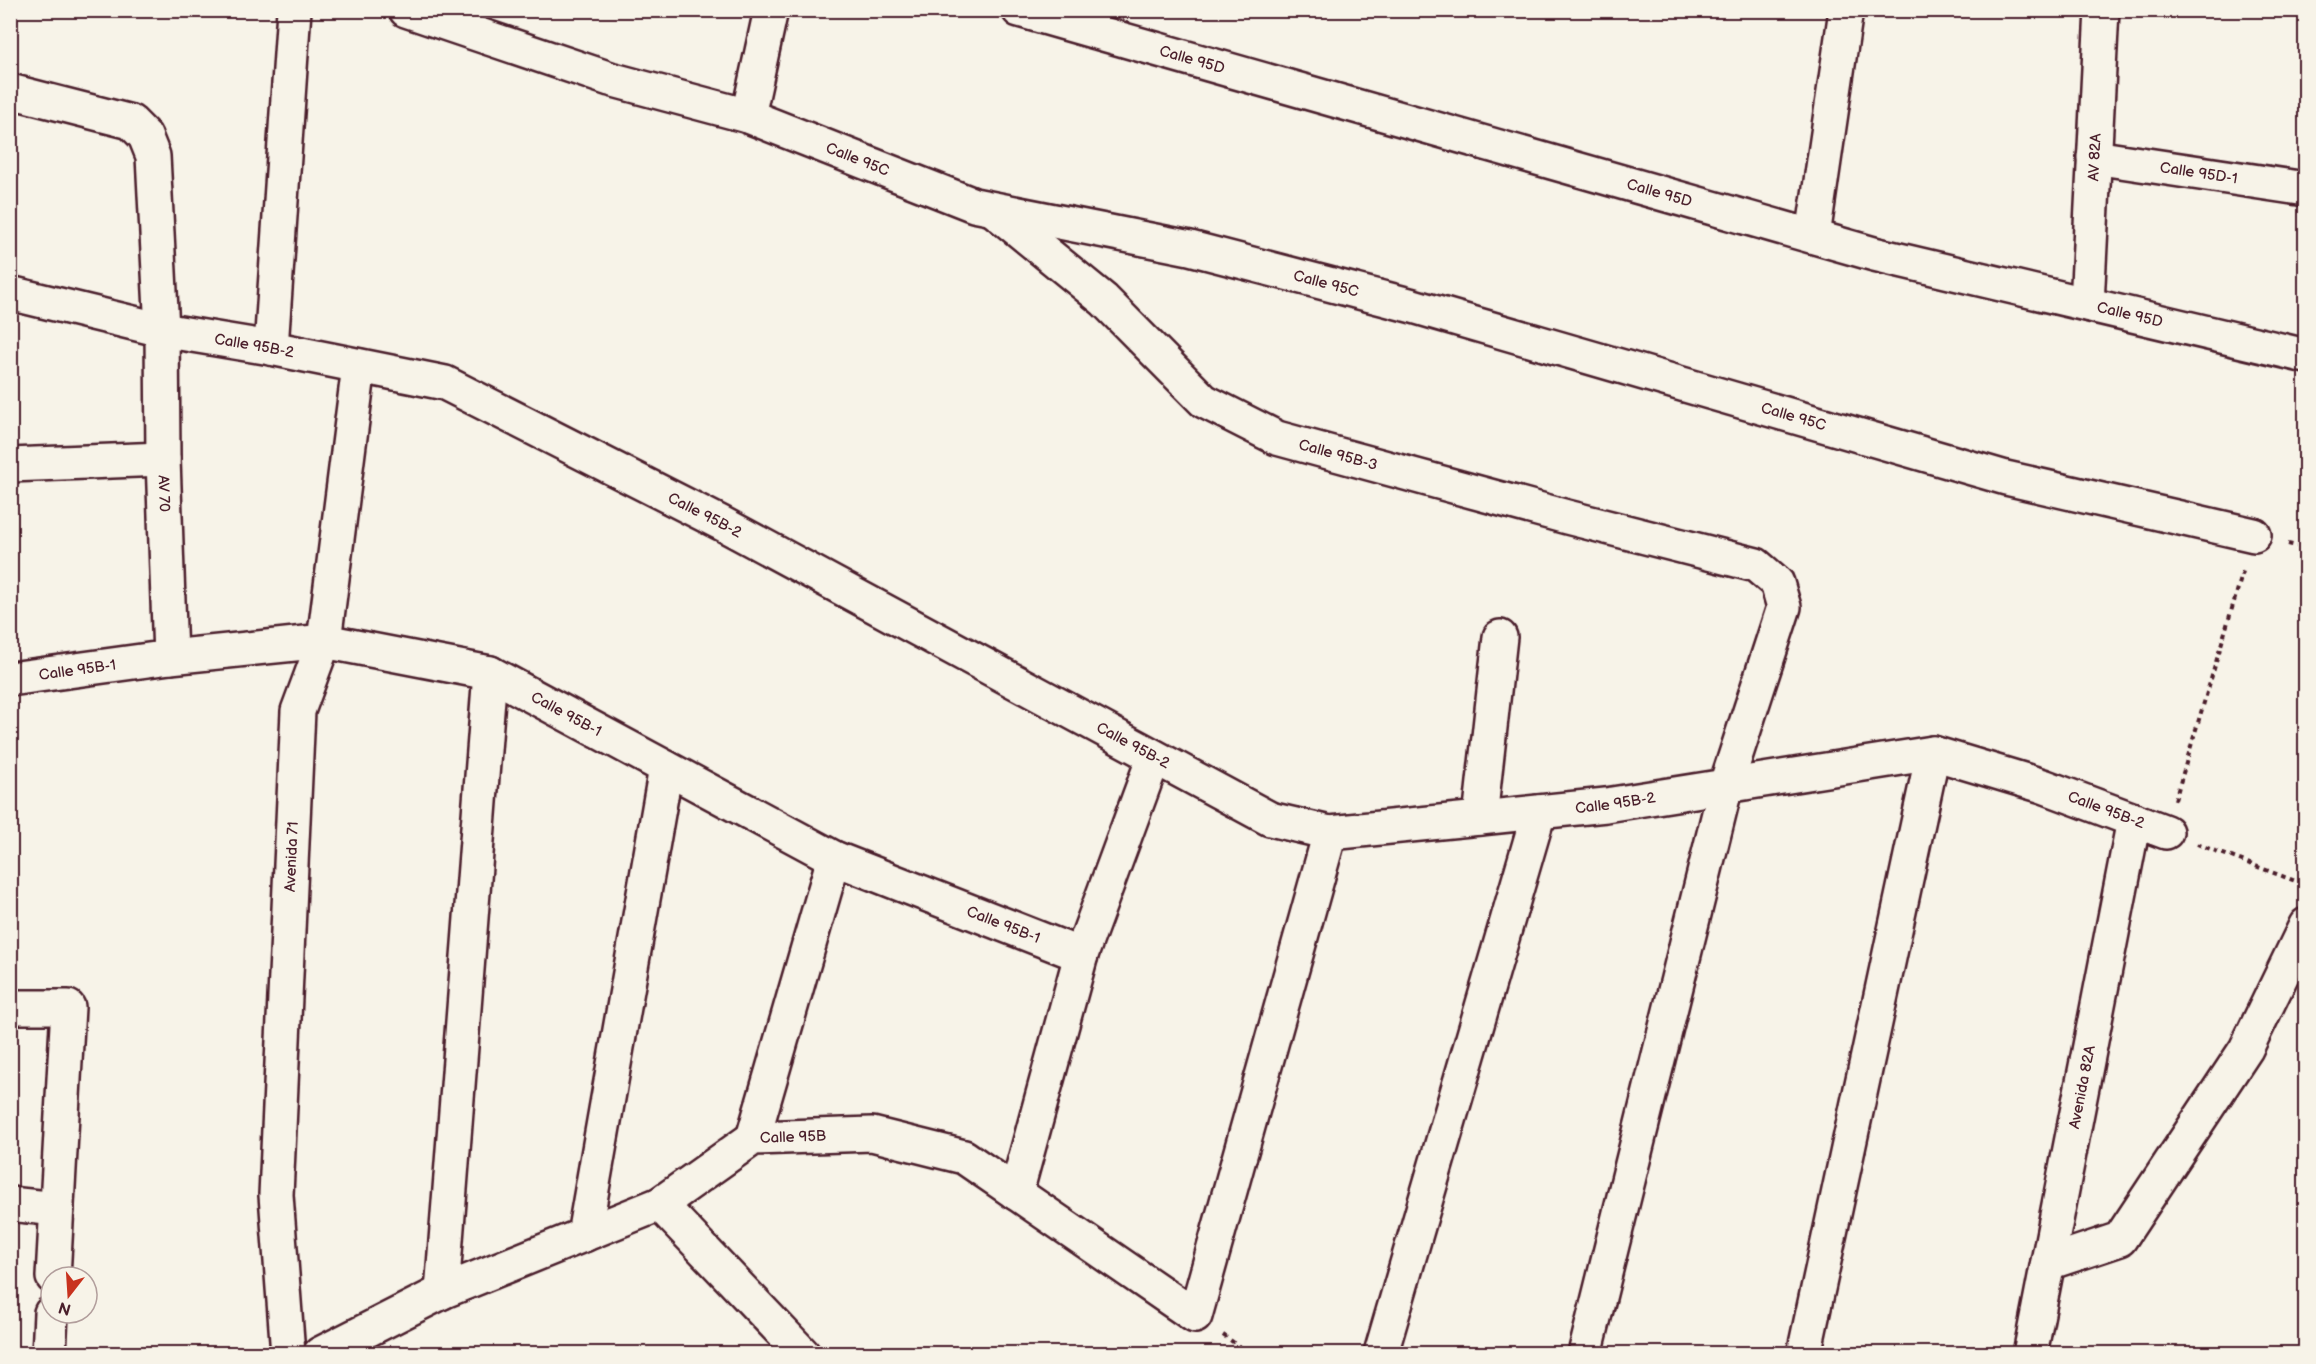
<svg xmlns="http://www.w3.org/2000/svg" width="2316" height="1364" font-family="'Balsamiq Sans',sans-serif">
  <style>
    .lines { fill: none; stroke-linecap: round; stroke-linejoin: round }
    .street-casing { stroke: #4a1f2b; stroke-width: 38 }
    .path { stroke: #4a1f2b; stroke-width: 4; stroke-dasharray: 4.5 4.5; stroke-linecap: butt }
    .street { stroke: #f7f3e8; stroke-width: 33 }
    .labels { text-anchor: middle; stroke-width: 5; stroke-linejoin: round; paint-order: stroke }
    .street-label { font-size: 15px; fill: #4a1f2b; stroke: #f7f3e8 }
  </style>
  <rect width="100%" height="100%" fill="#f7f3e8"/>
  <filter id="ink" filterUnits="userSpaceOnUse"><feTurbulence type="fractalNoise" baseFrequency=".0167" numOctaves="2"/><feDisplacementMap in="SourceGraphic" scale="12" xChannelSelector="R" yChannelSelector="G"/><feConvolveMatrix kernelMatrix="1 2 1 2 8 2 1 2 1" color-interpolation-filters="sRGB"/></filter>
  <g filter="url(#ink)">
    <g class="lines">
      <defs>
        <g id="street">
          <path id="s1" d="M406,10L610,79L748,116L974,205L1190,248L1413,306L2006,478L2254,535"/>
          <path id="s2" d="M1019,10L1874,254L2306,356"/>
          <path id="s3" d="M10,91L131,122L145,136L153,156L162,330L163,459L170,657"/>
          <polyline points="748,116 771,10"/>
          <path id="s4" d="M2094,157L2306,189"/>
          <path id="s5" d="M995,211L1104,300L1204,401L1277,438L1567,517L1756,565L1777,583L1784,607L1726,785L1585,1354"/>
          <polyline points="1813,236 1846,10"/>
          <path id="s6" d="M10,293L162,330L271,348L445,383L721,523L1270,819L1330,833L1480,818L1606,805L1933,753L2043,786L2166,832"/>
          <path id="s7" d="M2087,304L2102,10"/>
          <polyline points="271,348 294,10"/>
          <polyline points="10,465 163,459"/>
          <path id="s8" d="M10,679L170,657L324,641L490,673L834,858L1081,955"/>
          <polyline points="1480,818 1500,637"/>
          <polyline points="10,1007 68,1007 53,1277"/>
          <polyline points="753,1138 834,858"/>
          <polyline points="1016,1193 1081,955 1154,757"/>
          <polyline points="10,1204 57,1209"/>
          <polyline points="660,1204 803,1354"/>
          <polyline points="584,1235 666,768"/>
          <polyline points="2048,1263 2120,1239 2246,1049 2306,925"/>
          <polyline points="442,1292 490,673"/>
          <polyline points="1381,1353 1539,812"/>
          <polyline points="49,1354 51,1313"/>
          <path id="s9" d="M288,1354L276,1195L298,711L324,641L359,366"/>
          <path id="s10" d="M320,1354L442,1292L660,1204L753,1138L872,1134L964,1157L1195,1316L1330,833"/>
          <polyline points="1804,1354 1933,753"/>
          <path id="s11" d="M2030,1354L2134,820"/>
        </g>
      </defs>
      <use href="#street" class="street-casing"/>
      <g class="path">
        <polyline points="2288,544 2306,548"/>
        <polyline points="2175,800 2244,568"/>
        <polyline points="2197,844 2306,885"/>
        <polyline points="1223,1335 1250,1354"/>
      </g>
      <use href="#street" class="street"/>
    </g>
  </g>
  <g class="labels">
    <g class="street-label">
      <text dy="5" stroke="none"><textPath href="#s2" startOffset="180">Calle 95D</textPath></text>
      <text dy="5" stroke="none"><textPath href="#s7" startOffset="147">AV 82A</textPath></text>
      <text dy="5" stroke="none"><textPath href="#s1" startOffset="476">Calle 95C</textPath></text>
      <text dy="5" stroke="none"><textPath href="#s4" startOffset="106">Calle 95D-1</textPath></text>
      <text dy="5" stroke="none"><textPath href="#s2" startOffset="666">Calle 95D</textPath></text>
      <text dy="5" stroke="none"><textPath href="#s1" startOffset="962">Calle 95C</textPath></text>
      <text dy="5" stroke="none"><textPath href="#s2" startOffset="1152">Calle 95D</textPath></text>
      <text dy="5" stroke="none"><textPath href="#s6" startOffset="250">Calle 95B-2</textPath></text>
      <text dy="5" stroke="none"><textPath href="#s1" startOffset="1448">Calle 95C</textPath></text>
      <text dy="5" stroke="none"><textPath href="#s5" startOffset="428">Calle 95B-3</textPath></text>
      <text dy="5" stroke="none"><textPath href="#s3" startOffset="504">AV 70</textPath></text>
      <text dy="5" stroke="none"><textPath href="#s6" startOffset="736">Calle 95B-2</textPath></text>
      <text dy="5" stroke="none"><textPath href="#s8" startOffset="68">Calle 95B-1</textPath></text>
      <text dy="5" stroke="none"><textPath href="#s8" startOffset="572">Calle 95B-1</textPath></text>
      <text dy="5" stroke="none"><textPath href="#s6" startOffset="1222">Calle 95B-2</textPath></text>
      <text dy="5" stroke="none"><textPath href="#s6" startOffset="1726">Calle 95B-2</textPath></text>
      <text dy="5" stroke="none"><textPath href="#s6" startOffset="2230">Calle 95B-2</textPath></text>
      <text dy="5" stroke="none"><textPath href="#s9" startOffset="498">Avenida 71</textPath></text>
      <text dy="5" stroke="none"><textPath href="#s8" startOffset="1058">Calle 95B-1</textPath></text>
      <text dy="5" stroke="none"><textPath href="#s11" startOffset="272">Avenida 82A</textPath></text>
      <text dy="5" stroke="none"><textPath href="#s10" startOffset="526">Calle 95B</textPath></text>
    </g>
  </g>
  <rect width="2316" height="1364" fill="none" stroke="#f7f3e8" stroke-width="36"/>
  <rect x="18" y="18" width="2280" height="1328" fill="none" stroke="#4a1f2b" stroke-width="2" filter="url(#ink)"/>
  <g transform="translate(69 1295) rotate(197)"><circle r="28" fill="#f7f3e8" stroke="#b29e9c" stroke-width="1.5"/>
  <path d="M0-4.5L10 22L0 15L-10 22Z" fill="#c8321e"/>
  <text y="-9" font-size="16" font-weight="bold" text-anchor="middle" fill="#4a1f2b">N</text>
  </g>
</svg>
